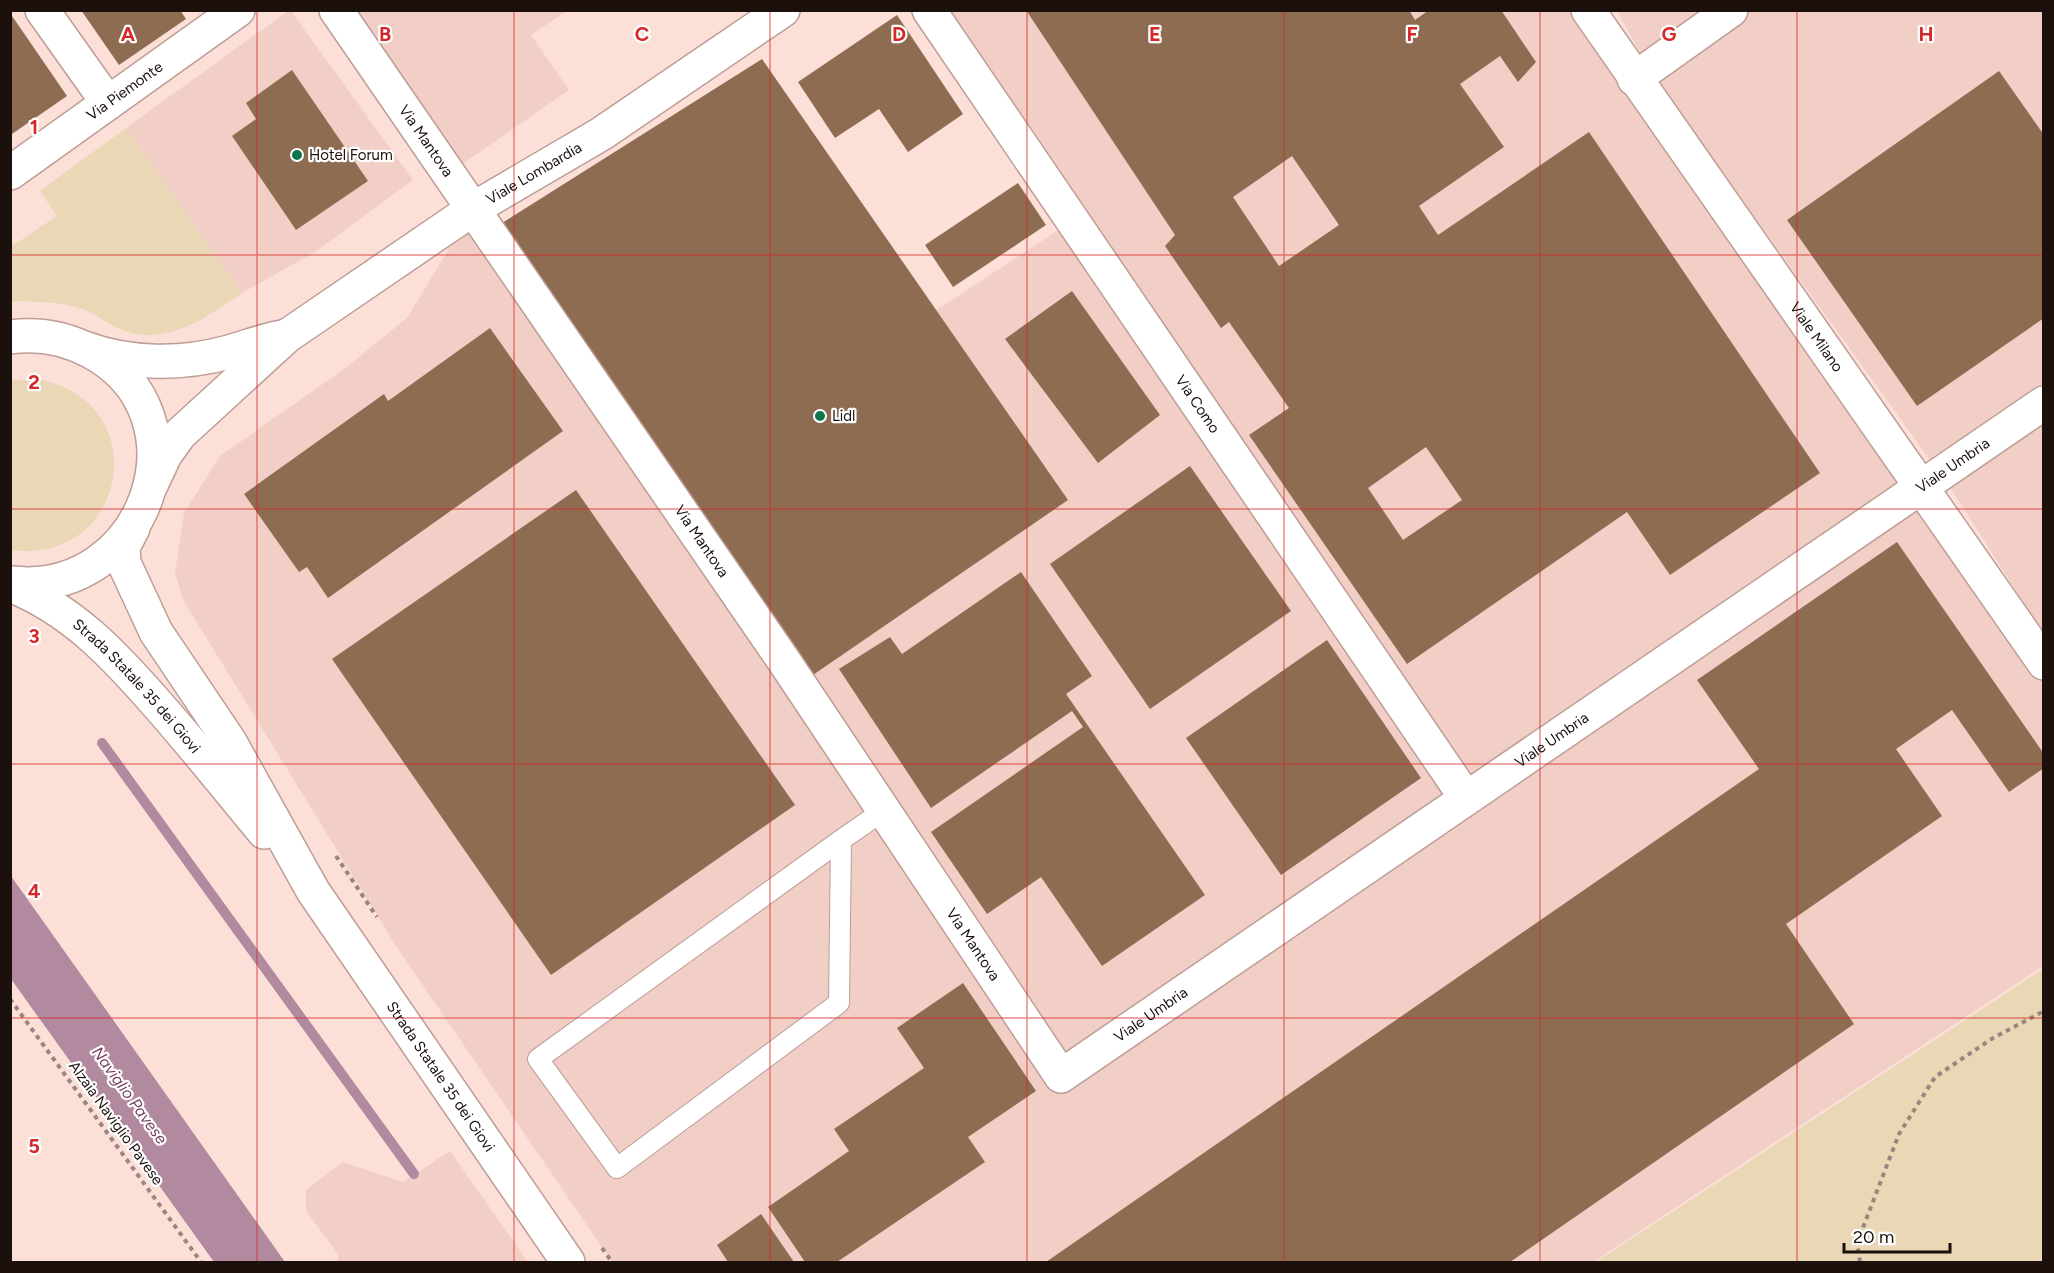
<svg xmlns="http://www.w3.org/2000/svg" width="2054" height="1273" font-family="Figtree,sans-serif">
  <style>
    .built { fill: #f1cfc6 }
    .green { fill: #e9d7b5 }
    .water { fill: #b28aa0 }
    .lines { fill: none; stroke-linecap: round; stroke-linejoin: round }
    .stream { stroke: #b28aa0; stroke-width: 10 }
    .building { fill: #8d6c52; fill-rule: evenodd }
    .service-casing { stroke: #bd9d95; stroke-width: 22 }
    .minor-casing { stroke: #bd9d95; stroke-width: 36 }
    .tertiary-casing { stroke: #bd9d95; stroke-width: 36 }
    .primary-casing { stroke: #bd9d95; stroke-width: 36 }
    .path { stroke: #9a857f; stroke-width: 4; stroke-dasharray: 4.5 4.5; stroke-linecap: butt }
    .service { stroke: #fff; stroke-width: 20 }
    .minor { stroke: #fff; stroke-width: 33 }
    .tertiary { stroke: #fff; stroke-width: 33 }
    .primary { stroke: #fff; stroke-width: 33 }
    .grid { fill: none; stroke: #d62828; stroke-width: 1.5; stroke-opacity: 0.55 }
    .poi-dot { fill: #0e744c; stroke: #fff; stroke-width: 2 }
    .labels { text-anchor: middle; stroke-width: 4.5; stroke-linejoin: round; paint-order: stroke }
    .street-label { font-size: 15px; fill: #1c100d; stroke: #fff }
    .poi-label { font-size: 15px; fill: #1c100d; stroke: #fff; text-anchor: start }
    .water-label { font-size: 16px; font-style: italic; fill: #763f60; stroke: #fff }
    .grid-label { font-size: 20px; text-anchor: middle; font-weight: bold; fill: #d62828; stroke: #fff; stroke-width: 4.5; stroke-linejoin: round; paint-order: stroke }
  </style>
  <rect width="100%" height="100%" fill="#fce0d8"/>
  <g class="built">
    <polygon points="288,11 291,11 413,180 315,252 242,293 126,128"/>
    <polygon points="355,11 567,11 531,35 569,90 461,165"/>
    <polygon points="929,11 1580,11 2043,663 2043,966 1593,1262 612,1262 396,946 183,600 175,573 184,513 220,456 344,369 407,318 473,209 784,660 926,317 1072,221"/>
    <polygon points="1617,11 2043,11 2043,633 1953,492 1655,79"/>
    <polygon points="450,1151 528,1262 338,1262 338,1254 306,1211 306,1190 343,1162 403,1182"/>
  </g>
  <g class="green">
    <path d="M126,128L242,293C206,318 165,348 120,329C106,323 94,312 79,308C57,301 33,302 11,301V247L57,216L40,191Z"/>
    <path d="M37,379C156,399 129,566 11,550V381Z"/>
    <polygon points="2043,969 2043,1262 1596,1262"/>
  </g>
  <polygon class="water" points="10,876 11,876 285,1262 214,1262 11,979"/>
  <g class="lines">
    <polyline class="stream" points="102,743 414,1174"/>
  </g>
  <g class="building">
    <polygon points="81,10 180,10 186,19 119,65"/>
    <path d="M1026,10H1409L1415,20L1429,10H1501L1536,62L1518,82L1500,56L1460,84L1504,147L1419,206L1438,235L1589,132L1820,473L1670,575L1627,512L1407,664L1249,435L1289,408L1229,322L1221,328L1165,246L1175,235ZM1292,156L1339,225L1279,266L1233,197ZM1426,447L1462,500L1403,540L1368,488Z"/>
    <polygon points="10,13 67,96 12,134 10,132"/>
    <polygon points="897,15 963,114 908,152 879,109 835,138 798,82"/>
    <polygon points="762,59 1068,500 810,677 499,225"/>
    <polygon points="292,70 368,181 296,230 232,136 256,119 246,103"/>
    <polygon points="1999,71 2044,135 2044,318 1917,406 1787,220"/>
    <polygon points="1018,183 1046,225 953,287 925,245"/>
    <polygon points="1072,291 1160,415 1098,463 1005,339"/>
    <polygon points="490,328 563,431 328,598 307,567 299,572 244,494 384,394 388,401"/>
    <polygon points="1190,466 1291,611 1150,709 1050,564"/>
    <polygon points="576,490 795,805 551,975 332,659"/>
    <polygon points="1897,542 2044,754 2044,768 2009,792 1952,710 1896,749 1942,816 1786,924 1854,1024 1510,1262 1046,1262 1759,769 1697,680"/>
    <polygon points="1021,572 1092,676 1066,694 1205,895 1102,966 1041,877 987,914 931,832 1083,727 1072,711 931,808 839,669 890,637 902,654"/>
    <polygon points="1327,640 1421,778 1281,875 1186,738"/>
    <polygon points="963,983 1036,1091 968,1137 985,1162 837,1262 805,1262 768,1207 849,1151 834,1129 924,1068 897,1028"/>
    <polygon points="761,1214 794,1262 728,1262 717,1245"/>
  </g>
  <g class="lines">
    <defs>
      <polyline id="service" points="841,840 839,1003 617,1168 538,1059 841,840 883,811"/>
      <g id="minor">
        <polyline points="42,10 108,103"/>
        <path id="s1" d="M336,10L784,661L1061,1076L2044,403"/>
        <path id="s2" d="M929,10L1466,798"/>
        <path id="s3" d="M1588,10L2044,663"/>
        <polyline points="1634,79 1731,10"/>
        <path id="s4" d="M10,173L238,10"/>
      </g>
      <g id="tertiary">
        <path d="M84,348C130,365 182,365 229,352C247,347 264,340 282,337"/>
        <path id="s5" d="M150,487L165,455L180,434L287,336L473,209L601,134L783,10"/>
      </g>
      <g id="primary">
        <path d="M10,337C39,333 65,338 90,351C211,415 146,598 12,583"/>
        <path id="s6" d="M133,528L123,547L124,563L156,632L230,742L313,891L568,1262"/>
        <path id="s7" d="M10,585C73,610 115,656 158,705C195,747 229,790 264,832"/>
      </g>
    </defs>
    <use href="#service" class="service-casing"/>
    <use href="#minor" class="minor-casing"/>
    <use href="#tertiary" class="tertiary-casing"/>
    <use href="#primary" class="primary-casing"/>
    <g class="path">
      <polyline points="336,856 377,917"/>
      <polyline points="10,999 201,1262"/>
      <polyline points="602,1248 612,1262"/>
      <polyline points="1860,1262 1857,1243 1899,1134 1935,1077 1993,1038 2044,1011"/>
    </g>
    <use href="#service" class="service"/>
    <use href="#minor" class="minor"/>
    <use href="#tertiary" class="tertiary"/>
    <use href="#primary" class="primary"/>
  </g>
  <path class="grid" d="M257,10V1262M514,10V1262M770,10V1262M1027,10V1262M1284,10V1262M1540,10V1262M1797,10V1262M10,255H2044M10,509H2044M10,764H2044M10,1018H2044"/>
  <g class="poi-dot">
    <circle cx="297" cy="155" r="6"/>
    <circle cx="820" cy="416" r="6"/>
  </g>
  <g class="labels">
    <g class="street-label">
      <text dy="5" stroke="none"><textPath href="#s4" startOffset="141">Via Piemonte</textPath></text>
      <text dy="5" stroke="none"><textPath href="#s1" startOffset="159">Via Mantova</textPath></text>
      <text dy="5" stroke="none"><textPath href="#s5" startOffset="502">Viale Lombardia</textPath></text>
      <text dy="5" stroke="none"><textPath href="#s3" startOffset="399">Viale Milano</textPath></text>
      <text dy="5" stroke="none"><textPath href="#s2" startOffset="477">Via Como</textPath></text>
      <text dy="5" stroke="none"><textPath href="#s1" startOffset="2370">Viale Umbria</textPath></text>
      <text dy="5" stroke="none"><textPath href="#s1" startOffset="645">Via Mantova</textPath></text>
      <text dy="5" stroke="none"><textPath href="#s7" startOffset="164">Strada Statale 35 dei Giovi</textPath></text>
      <text dy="5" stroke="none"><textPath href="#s1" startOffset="1884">Viale Umbria</textPath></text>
      <text dy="5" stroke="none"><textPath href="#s1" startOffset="1131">Via Mantova</textPath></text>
      <text dy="5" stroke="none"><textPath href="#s1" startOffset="1398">Viale Umbria</textPath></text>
      <text dy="5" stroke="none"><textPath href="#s6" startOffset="642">Strada Statale 35 dei Giovi</textPath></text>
      <text transform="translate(116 1123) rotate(54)" y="5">Alzaia Naviglio Pavese</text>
    </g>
    <g class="poi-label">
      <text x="309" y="160">Hotel Forum</text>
      <text x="832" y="421">Lidl</text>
    </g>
    <g class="water-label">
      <text transform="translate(130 1095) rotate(54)" y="6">Naviglio Pavese</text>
    </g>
  </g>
  <g class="grid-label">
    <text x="128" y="41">A</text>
    <text x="385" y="41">B</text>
    <text x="642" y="41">C</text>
    <text x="899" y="41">D</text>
    <text x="1155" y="41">E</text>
    <text x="1412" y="41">F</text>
    <text x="1669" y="41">G</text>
    <text x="1926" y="41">H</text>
    <text x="34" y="134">1</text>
    <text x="34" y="389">2</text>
    <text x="34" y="643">3</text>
    <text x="34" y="898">4</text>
    <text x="34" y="1153">5</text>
  </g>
  <rect width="2054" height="1273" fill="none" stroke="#1c100d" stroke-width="24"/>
  <path d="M1844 1243v9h106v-9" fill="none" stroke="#1c100d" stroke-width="3"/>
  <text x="1853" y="1243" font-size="18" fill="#1c100d" stroke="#ffffff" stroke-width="4.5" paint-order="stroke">20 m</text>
</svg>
